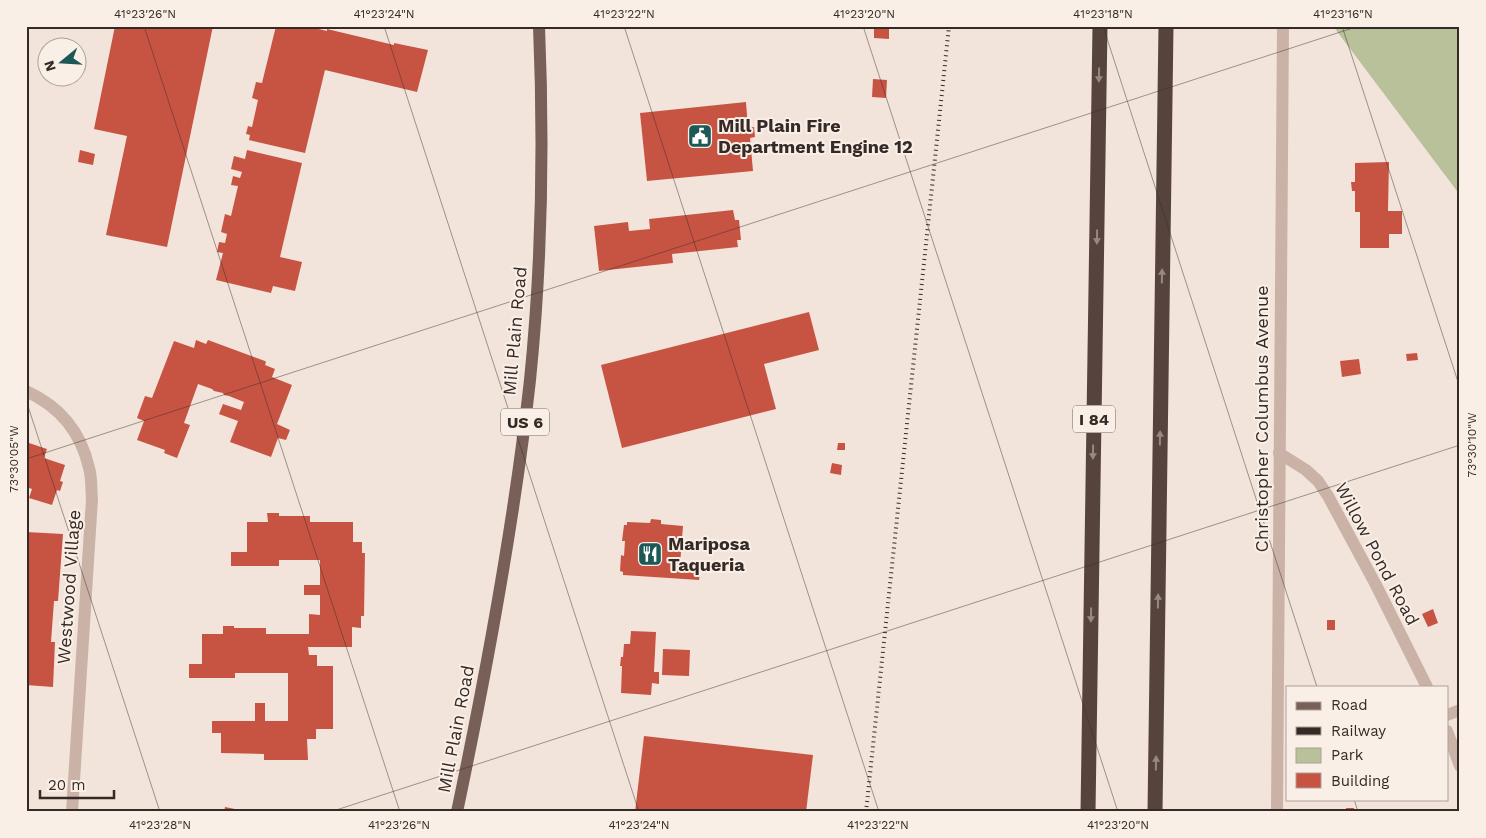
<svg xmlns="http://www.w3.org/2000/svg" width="1486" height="838" font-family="'Work Sans',sans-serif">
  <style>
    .green { fill: #b8c19a }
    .building { fill: #c75443 }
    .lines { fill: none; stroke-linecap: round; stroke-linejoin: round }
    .minor { stroke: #cab3a6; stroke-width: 12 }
    .primary { stroke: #785f58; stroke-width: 12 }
    .motorway { stroke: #57433e; stroke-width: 15 }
    .rail { stroke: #362a27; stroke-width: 4; stroke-dasharray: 1 4; stroke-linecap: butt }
    .oneway { fill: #988882 }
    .ticks { fill: none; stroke: #362a27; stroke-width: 1; stroke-opacity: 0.45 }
    .labels { text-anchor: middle; stroke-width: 4; stroke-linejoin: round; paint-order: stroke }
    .shield { fill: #faefe7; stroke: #716561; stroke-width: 1 }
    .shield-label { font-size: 16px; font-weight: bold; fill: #362a27 }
    .poi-label { font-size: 18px; font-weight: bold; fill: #362a27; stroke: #faefe7; text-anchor: start }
    .street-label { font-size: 18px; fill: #362a27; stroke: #faefe7 }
    .neatline { fill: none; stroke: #362a27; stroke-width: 2 }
    .ticks-label { font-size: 12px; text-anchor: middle; fill: #362a27 }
  </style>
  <rect width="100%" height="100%" fill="#f2e4da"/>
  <polygon class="green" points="1333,26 1460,26 1460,195"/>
  <g class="building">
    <polygon points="115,26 213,26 167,247 106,235 127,136 94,129"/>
    <polygon points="276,26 306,26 327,31 327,29 394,45 394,43 428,50 417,92 325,70 305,153 249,140 250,135 246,134 248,126 252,127 258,100 252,98 256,82 262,83"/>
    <polygon points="874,26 889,26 889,39 874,38"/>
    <polygon points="873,79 887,80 886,98 872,97"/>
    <polygon points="746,102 748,128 754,127 755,137 750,138 753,171 647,181 640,113"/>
    <polygon points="80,150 95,154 93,165 78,162"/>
    <polygon points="247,150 302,163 280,257 302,262 295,291 273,286 271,293 216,280 223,253 217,252 219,242 225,243 227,234 221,232 225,214 231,216 238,186 231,185 233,176 240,178 242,172 231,169 234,156 245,159"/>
    <polygon points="1389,162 1388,211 1402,211 1402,234 1389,234 1389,248 1360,248 1360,212 1355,212 1355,191 1352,191 1351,182 1355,182 1355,163"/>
    <polygon points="733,210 735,220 739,220 741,240 737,240 738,247 672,254 673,263 599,271 594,226 628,222 629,231 650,229 649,219"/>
    <polygon points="809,312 819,350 764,364 776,409 622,448 601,365"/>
    <polygon points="196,340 206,344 208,340 265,361 266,362 265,365 275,369 272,377 292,385 277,424 290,430 286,440 278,438 271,457 230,442 238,421 219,414 223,404 241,410 244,402 229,396 224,395 223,393 214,391 212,389 198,384 184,423 190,425 177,458 164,453 165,450 137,440 144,421 137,418 145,396 152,398 174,341 194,348"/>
    <polygon points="1417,353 1418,360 1407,361 1406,354"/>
    <polygon points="1359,359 1361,374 1342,377 1340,361"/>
    <polygon points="26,442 47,449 44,458 65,465 60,481 63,482 60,491 57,490 52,505 29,498 32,489 26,487"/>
    <polygon points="838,443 845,443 845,450 837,450"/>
    <polygon points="832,463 842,465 841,475 830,473"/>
    <polygon points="267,513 279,513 279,516 310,516 310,522 353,522 353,542 362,542 362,553 365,553 364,616 361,616 361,628 352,627 352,647 308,647 309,655 317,655 317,666 333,666 333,729 316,729 316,739 307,739 308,760 264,760 264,754 221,753 221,733 212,733 212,721 255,721 255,703 265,703 265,721 288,721 288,673 235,673 235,678 189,678 189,664 202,664 202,634 223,634 223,626 234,626 234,628 266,628 266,634 309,634 309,614 320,615 320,595 304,595 304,585 320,585 320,560 279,560 279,566 231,566 231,552 247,552 247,522 268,522"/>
    <polygon points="651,519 661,520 661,524 683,526 680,565 701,567 699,580 623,575 623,572 620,571 621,555 624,556 625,541 622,541 624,525 627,525 627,522 650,523"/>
    <polygon points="26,532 63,534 58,601 54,601 51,642 55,642 53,687 26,685"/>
    <polygon points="1433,609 1438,623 1428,627 1422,614"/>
    <rect x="1327" y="620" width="8" height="10"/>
    <polygon points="631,631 656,632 654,672 659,672 659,684 652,683 651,695 621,693 622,666 620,666 621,657 623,657 624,644 630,644"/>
    <polygon points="663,649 690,650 689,676 662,675"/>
    <polygon points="644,736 813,755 806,812 635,812"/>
    <polygon points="225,807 245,811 245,812 224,812"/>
    <rect x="1346" y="808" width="8" height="4"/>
    <polygon points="204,809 215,811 215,812 203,812"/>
  </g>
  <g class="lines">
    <g class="minor">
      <path d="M26,391C59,406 81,432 89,468C92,478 91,489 92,499L72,812"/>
      <polyline points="1279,453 1306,470 1318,481 1328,496 1376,585 1427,687"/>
      <polyline points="1447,715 1460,710"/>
      <polyline points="1447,731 1460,766"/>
      <polyline points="1277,812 1283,26"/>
    </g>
    <path class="primary" d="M457,812C487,669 514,525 530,380C542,262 544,145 539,26"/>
    <g class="motorway">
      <polyline points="1088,812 1100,26"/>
      <polyline points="1155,812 1166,26"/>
    </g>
    <polyline class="rail" points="866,812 949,26"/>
  </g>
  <defs><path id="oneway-solid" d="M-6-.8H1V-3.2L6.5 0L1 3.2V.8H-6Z" transform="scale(1.25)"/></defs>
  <g class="oneway">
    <use href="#oneway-solid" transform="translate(1099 75) rotate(91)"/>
    <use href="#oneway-solid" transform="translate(1097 237) rotate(91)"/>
    <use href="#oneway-solid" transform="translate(1162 276) rotate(-89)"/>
    <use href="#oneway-solid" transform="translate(1160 438) rotate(-89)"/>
    <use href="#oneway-solid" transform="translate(1093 452) rotate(91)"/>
    <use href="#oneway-solid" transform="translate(1158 601) rotate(-89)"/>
    <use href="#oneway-solid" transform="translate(1091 615) rotate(91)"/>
    <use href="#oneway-solid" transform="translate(1156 763) rotate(-89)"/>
  </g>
  <path class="ticks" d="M144,26L400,812M384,26L639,812M624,26L879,812M863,26L1118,812M1103,26L1317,687M1342,26L1460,388M26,400L160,812M26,459L1359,26M1354,799L1358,812M330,812L1460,445"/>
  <defs>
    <symbol id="civic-square" viewBox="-11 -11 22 22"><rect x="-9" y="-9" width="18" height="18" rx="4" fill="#1c5855" stroke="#faefe7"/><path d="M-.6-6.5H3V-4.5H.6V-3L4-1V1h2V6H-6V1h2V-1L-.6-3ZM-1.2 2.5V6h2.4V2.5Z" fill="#fff"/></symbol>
    <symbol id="restaurant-square" viewBox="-11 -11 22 22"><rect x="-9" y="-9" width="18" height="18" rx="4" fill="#1c5855" stroke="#faefe7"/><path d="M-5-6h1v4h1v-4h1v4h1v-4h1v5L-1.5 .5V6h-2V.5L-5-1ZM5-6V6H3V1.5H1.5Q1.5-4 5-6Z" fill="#fff"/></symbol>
  </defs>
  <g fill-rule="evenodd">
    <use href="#civic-square" x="686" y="122" width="28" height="28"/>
    <use href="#restaurant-square" x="636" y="540" width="28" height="28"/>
  </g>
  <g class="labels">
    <g class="shield">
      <rect x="1073" y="405.5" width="42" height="27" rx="4"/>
      <rect x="501" y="408.5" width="48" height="27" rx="4"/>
    </g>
    <g class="shield-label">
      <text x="1094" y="425">I 84</text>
      <text x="525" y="428">US 6</text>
    </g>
    <g class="poi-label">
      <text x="718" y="132">Mill Plain Fire<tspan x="718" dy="21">Department Engine 12</tspan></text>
      <text x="668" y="550">Mariposa<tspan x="668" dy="21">Taqueria</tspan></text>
    </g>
    <g class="street-label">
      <text transform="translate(515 331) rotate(-85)" y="6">Mill Plain Road</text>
      <text transform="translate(1262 419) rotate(-90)" y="6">Christopher Columbus Avenue</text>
      <text transform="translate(1377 554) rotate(62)" y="6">Willow Pond Road</text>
      <text transform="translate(69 587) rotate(-86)" y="6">Westwood Village</text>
      <text transform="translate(456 729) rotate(-79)" y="6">Mill Plain Road</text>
    </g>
  </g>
  <rect width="1486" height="838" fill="none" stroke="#faefe7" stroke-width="55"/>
  <rect x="1286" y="686" width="162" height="115" fill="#faefe7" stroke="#aca09a"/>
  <rect x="1296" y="702" width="25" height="8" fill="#785f58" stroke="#aca09a"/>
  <text x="1331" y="710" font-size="15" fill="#362a27">Road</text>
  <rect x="1296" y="727" width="25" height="8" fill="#362a27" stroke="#aca09a"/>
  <text x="1331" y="736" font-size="15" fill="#362a27">Railway</text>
  <rect x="1296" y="748" width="25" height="15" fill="#b8c19a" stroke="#aca09a"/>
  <text x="1331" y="760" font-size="15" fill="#362a27">Park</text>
  <rect x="1296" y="773" width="25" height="15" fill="#c75443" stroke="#aca09a"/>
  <text x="1331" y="786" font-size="15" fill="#362a27">Building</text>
  <g transform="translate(62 62) rotate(252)"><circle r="24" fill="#faefe7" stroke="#aca09a"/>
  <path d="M0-4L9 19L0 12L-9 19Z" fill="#1c5855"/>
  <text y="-8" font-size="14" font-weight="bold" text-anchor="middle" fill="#362a27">N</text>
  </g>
  <path d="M40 790v8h74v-8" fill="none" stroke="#362a27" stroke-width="2.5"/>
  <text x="48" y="790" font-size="15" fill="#362a27" stroke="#faefe7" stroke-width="4" paint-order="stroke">20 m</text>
  <rect x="28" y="28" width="1430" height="782" class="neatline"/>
  <g class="ticks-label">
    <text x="145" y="18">41°23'26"N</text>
    <text x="384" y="18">41°23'24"N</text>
    <text x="624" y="18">41°23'22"N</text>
    <text x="864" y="18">41°23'20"N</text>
    <text x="1103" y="18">41°23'18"N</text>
    <text x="1343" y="18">41°23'16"N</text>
    <text transform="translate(1472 445) rotate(-90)" y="4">73°30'10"W</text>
    <text transform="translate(14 459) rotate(-90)" y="4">73°30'05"W</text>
    <text x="160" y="829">41°23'28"N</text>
    <text x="399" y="829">41°23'26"N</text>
    <text x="639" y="829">41°23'24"N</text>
    <text x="878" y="829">41°23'22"N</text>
    <text x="1118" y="829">41°23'20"N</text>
  </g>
</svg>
